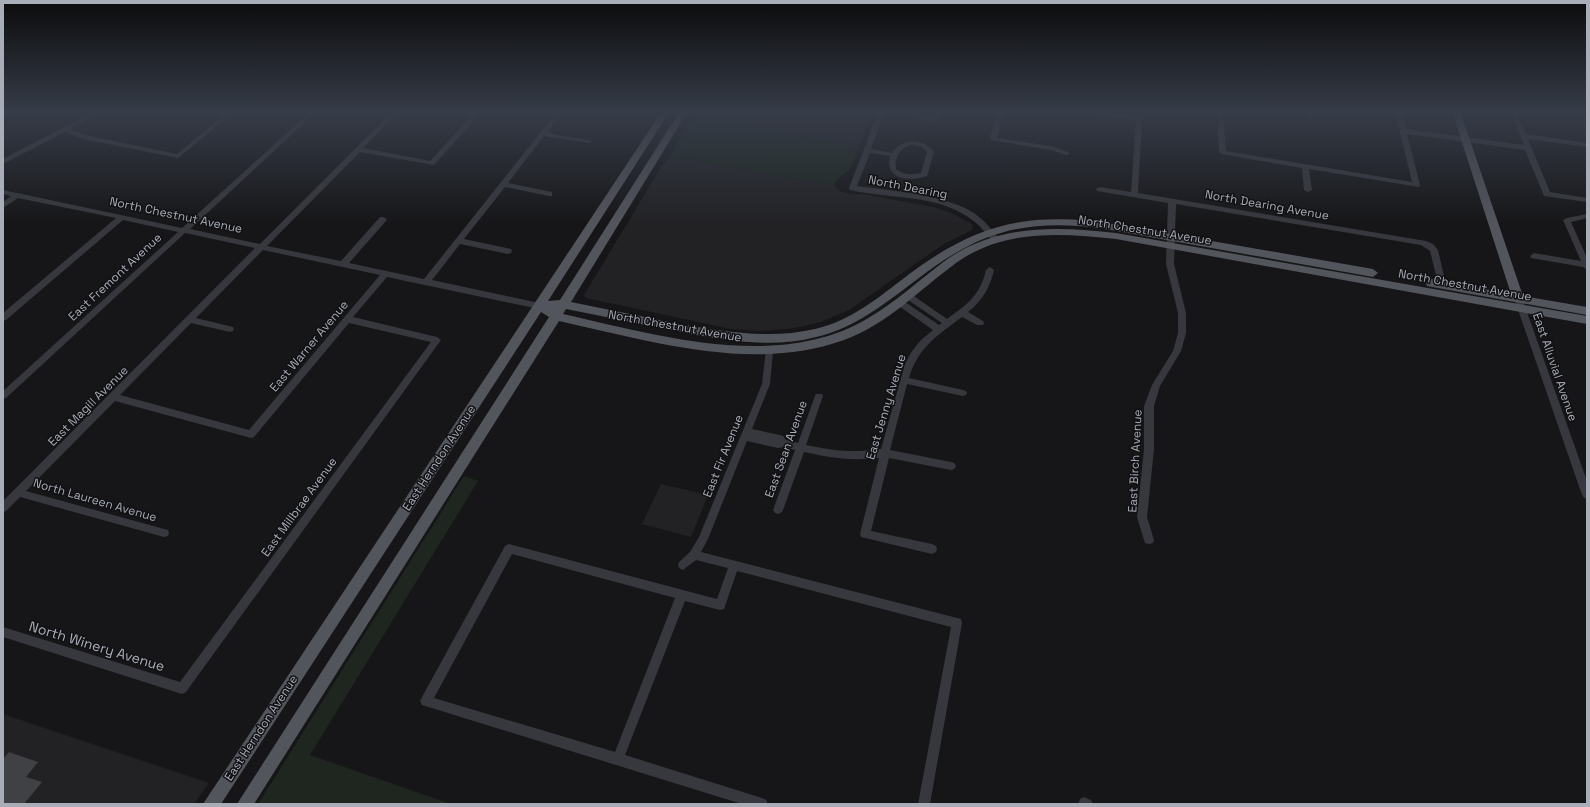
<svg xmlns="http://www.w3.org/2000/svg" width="1590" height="807" font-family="'Space Grotesk',sans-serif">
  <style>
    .built { fill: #222225 }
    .green { fill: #1e261f }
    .building { fill: #404145 }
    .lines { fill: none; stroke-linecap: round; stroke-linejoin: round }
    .minor { fill: #37383d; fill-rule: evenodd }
    .major { fill: #53555c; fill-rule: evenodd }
    .labels { text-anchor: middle; stroke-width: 3; stroke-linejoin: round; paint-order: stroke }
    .street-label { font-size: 12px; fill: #a8adb8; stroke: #111113 }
    .near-street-label { font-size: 14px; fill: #a8adb8; stroke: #111113 }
  </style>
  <rect width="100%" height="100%" fill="#161618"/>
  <g class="built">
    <polygon points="698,111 873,111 859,146 693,117"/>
    <polygon points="670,156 834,185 839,191 850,194 862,194 933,207 949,212 969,222 973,225 972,230 944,244 849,310 821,322 790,329 757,331 731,329 586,298 584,295 661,167"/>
    <polygon points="661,484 708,495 691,537 642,524"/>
    <polygon points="3,714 209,783 194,804 3,804"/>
  </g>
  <g class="green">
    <polygon points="693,117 859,146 850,169 838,178 834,185 670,156"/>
    <polygon points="464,476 478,481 310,755 451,804 258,804"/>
  </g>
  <polygon class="building" points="9,752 38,762 26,777 42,782 24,804 3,804 3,759"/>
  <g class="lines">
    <g class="minor">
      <polygon points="95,111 102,111 70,129 85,135 177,154 229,111 235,111 178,158 83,139 65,132 3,164 3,159"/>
      <path d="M311,111H317L190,229L260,244L393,111H399L363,148L430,161L476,111H482L434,165L360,152L267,246L341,261L380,217H383L387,219L386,221L349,263L424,279L540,133L558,111H564L547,133L588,140L591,142L590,143L544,136L508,183L552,192V196H549L505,187L464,239L511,249L512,251L511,253L508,254L460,244L432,280L539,303L542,304L543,306L542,308L539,309L387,277L353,317L437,337L441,340L186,692L182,694L3,637V627L180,682L431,342L349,323L254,437L251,438L115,401L26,491L164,529L168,530L169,533L168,536L164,537L20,497L6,511L3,512V501L255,248L185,233L6,398L3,399V391L178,232L123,220L6,320L3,321V313L116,218L18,198L3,208V202L11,196L3,194V190L182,228ZM263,250L380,275L249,430L120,395L191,323L230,332L233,331L234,329L233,327L196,318Z"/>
      <path d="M879,111H885L871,149L892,153C903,137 923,138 934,152L927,176C910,182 884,180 890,156L870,153L857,186C892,191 944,194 974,213C983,219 991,229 998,237V241H992C985,232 978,223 968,217C934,194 889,199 850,190L849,188ZM911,145L920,146L927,152L921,173C912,175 903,175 896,169C894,157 900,148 911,145Z"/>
      <polygon points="910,111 916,111 919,116 930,118 936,117 938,111 944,111 941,119 930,122 914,118"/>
      <polygon points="997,111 1003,111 997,138 1051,146 1070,153 1067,155 1050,150 991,140 990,139"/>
      <polygon points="1085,111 1098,111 1139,117 1142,119 1138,193 1426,241 1433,244 1438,250 1446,285 1445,287 1439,287 1430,251 1421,245 1176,204 1174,264 1186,313 1186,333 1181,351 1160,386 1154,406 1154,449 1147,517 1154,540 1153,543 1149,544 1145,543 1144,540 1137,517 1144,449 1144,406 1152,385 1173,351 1178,333 1178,313 1166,264 1168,203 1097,191 1096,189 1100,187 1131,192 1136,120 1088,113"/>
      <polygon points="1217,111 1223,111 1226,151 1412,182 1395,111 1401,111 1406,129 1524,145 1510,111 1516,111 1526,134 1587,143 1587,147 1528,139 1550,192 1587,198 1587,202 1544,196 1525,150 1407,134 1420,185 1419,187 1309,169 1312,190 1308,192 1304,190 1302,168 1221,154 1219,150"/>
      <polygon points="1306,111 1312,111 1312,119 1308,119"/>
      <polygon points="1587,214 1587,218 1571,222 1587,258 1587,270 1583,267 1531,258 1530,256 1534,253 1581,261 1563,220 1567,218"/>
      <path d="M990,267L994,270C990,288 982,301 968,312L983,321L984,323L983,325H977L962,317C938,335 918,347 909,378L963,390L966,391L967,393L966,395L963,396L907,384L890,450L951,462L954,463L956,466L954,469L951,470L889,458L871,531L932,544L936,546L937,549L936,552L932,554L861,537L860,534L879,458C850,461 832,458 804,452L783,510L781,513L778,514L775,513L773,510L795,450L783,447L778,448L747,441L708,539L701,552L961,619L962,623L930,804H918L951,627L737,571L724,609L720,610L685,601L625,755L762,798L766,800L768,804H742L422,705L420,701L422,697L505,546L509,544L717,599L728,568L696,560L683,570L679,568L678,565L679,562L690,552L699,537L762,384L766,349L769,348L773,351L770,384L752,429L780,435L783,436L786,440L798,443L815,396L816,394H822L823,396L806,445C834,451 853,453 881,449L905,364L912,351L921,340L933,330L896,304L895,302L896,300H902L939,325L942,323L905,298L904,296L905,294H911L947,319C968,304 980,295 986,270ZM512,554L675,598L615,752L434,698Z"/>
      <polygon points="1518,295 1522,298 1587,481 1587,499 1584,498 1582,495 1514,298"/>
      <polygon points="1084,797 1091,800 1093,804 1078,804 1080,799"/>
    </g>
    <g class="major">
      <path d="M662,111H670L548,301L560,300L680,111H688L571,302C605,309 640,316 674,323C721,331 768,340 815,329C851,321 879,297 908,275C980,221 1032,211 1120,225L1373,269L1378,273L1373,277L1100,228C1021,219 978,232 915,281C884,304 855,328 816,337C770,349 722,340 676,331C639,324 603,316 566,309L563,314C648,333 749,363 834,334C876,320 908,289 942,263C993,224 1055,226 1116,233L1587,316V324L1116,239C1061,233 1003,229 956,263C919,290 888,324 844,340C753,373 650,341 559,321L254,804H237L549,317L541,312L221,804H203Z"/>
      <polygon points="1452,111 1460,111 1523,296 1587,307 1587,315 1427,286 1426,283 1431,279 1511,294"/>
    </g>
  </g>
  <linearGradient id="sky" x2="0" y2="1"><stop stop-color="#0c0c0d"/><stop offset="0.5" stop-color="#363c48"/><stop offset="1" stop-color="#363c48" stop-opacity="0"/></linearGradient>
  <rect width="1590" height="224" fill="url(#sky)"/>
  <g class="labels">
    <g class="street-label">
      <text transform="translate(908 187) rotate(11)" y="4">North Dearing</text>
      <text transform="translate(1267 205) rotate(10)" y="4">North Dearing Avenue</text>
      <text transform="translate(176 215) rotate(12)" y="4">North Chestnut Avenue</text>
      <text transform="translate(1145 230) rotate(9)" y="4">North Chestnut Avenue</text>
      <text transform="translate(115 277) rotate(-43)" y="4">East Fremont Avenue</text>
      <text transform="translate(1465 285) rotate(10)" y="4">North Chestnut Avenue</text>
      <text transform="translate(675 326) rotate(10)" y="4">North Chestnut Avenue</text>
      <text transform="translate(309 346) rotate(-50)" y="4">East Warner Avenue</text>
      <text transform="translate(1555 367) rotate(71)" y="4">East Alluvial Avenue</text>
      <text transform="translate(88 406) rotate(-45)" y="4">East Magill Avenue</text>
      <text transform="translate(886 407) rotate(-73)" y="4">East Jenny Avenue</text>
      <text transform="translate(786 449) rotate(-70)" y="4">East Sean Avenue</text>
      <text transform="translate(723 456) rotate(-68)" y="4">East Fir Avenue</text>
      <text transform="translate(439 458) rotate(-57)" y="4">East Herndon Avenue</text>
      <text transform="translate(1135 461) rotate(-87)" y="4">East Birch Avenue</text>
      <text transform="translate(95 500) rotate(16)" y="4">North Laureen Avenue</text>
      <text transform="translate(299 507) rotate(-54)" y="4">East Millbrae Avenue</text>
      <text transform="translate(261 728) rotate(-57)" y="4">East Herndon Avenue</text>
    </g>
    <g class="near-street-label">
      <text transform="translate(97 646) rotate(17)" y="5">North Winery Avenue</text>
    </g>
  </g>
  <rect width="1590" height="807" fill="none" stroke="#a8adb8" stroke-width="8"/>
</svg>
